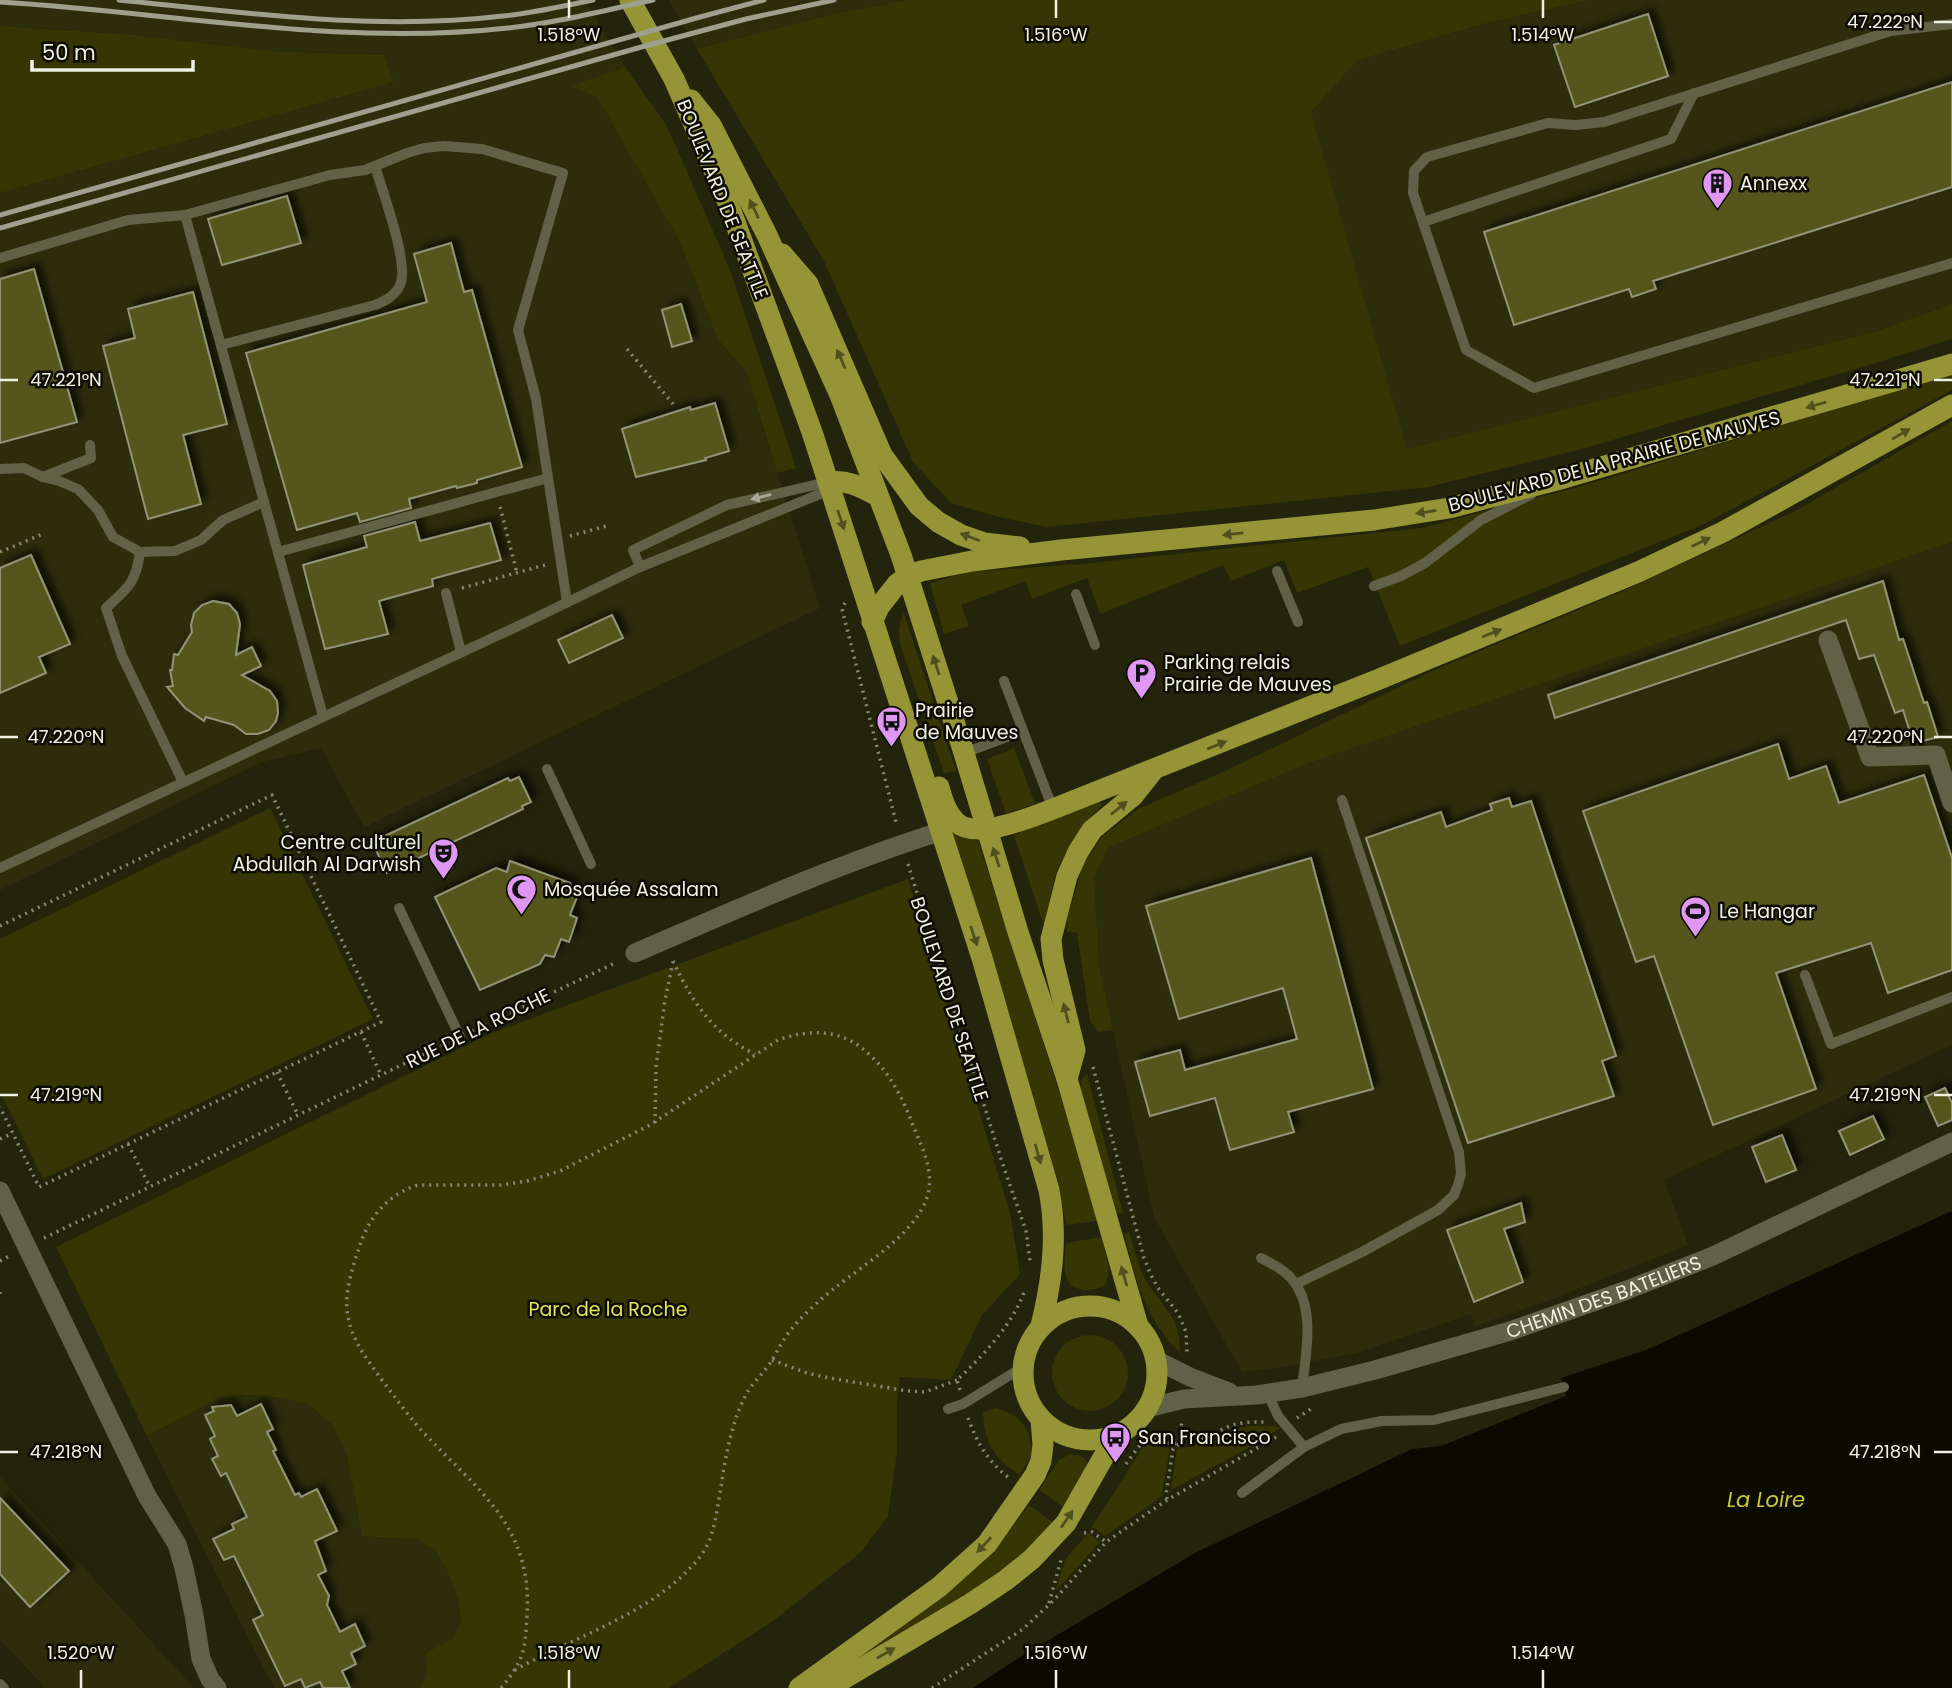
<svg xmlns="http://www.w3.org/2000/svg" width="1952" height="1688" font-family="Poppins,sans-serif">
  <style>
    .built { fill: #2d2d0c }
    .green { fill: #363503 }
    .water { fill: #0b0a00 }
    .building { fill: #55551f; stroke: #929377; stroke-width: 2; filter: url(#shadow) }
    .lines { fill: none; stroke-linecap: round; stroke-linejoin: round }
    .path { stroke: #888975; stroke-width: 3.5; stroke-dasharray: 2 5; stroke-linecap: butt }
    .lane { stroke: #606147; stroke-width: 10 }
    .street { stroke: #606147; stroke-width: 19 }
    .primary { stroke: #959537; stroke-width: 21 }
    .rail { stroke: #9e9f8c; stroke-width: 5 }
    .oneway { fill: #50501e }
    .oneway2 { fill: #a8a994 }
    .ticks { fill: none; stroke: #f0f1e2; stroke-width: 2.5 }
    .labels { text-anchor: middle; stroke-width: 5; stroke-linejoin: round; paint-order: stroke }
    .poi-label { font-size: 19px; fill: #f0f1e2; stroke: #0c0c04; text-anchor: start }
    .street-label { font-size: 19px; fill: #f0f1e2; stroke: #0c0c04 }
    .park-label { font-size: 19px; fill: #e2e25c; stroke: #0c0c04 }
    .water-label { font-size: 21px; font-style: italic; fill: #c8c73d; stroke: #0c0c04 }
    .ticks-label { font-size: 18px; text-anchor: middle; fill: #f0f1e2; stroke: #0c0c04; stroke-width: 5; stroke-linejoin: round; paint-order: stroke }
  </style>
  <defs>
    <filter id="shadow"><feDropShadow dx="6" dy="-6" stdDeviation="3.5" flood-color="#0009"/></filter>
  </defs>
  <rect width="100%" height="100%" fill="#24240c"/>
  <g class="built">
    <polygon points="0,0 585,0 625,67 572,86 597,97 681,244 717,338 747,373 765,435 820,608 364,827 321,748 262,762 0,890 0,193 394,82 384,55 268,51 135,35 0,26"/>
    <polygon points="669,0 907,0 833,14 697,49"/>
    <polygon points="1589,0 1952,0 1952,304 1877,331 1407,449 1311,112 1358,60 1483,24"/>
    <polygon points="1952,542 1952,1045 1664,1180 1688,1245 1545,1302 1474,1326 1471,1314 1356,1353 1278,1368 1242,1372 1154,1217 1099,966 1094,878 1108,848 1301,766"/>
    <polygon points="250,1395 283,1398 310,1405 334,1427 347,1455 362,1536 419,1540 436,1551 447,1570 459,1602 461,1623 453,1638 439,1646 425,1681 418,1688 275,1688 264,1669 147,1436 222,1397"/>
    <polygon points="0,1477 194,1688 45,1688 0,1639"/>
  </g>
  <g class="green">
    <polygon points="907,0 1589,0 1483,24 1358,60 1311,112 1407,449 1877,331 1952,304 1952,339 1866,366 1575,451 1429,487 1047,527 999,517 951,503 913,462 824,261 697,49 833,14"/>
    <polygon points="0,26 135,35 268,51 384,55 394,82 0,193"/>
    <polygon points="625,67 667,126 730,270 796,468 777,473 747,373 717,338 681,244 597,97 571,86"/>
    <polygon points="1952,374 1952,390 1702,525 1400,646 1368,567 1297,593 1284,560 1231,581 1223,565 1100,614 1087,578 1032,599 1025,581 961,605 969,626 944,634 930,583 967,572 1082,564 1421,528 1579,487"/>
    <polygon points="1952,421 1952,542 1301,766 1108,848 1094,878 1099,966 1113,1030 1098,1032 1090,1021 1077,933 1066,931 1068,916 1083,865 1102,837 1138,809 1221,773 1432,671 1621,592 1797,510"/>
    <polygon points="903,611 956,771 944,773 900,644 899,630"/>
    <polygon points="1014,748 1035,804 1006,813 987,759"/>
    <polygon points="1098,799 1102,805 1084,824 1057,869 1044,926 1014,835"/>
    <polygon points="270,808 373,1019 43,1179 0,1092 0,939"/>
    <polygon points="948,831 978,841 1075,1141 1098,1221 1066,1225 1059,1184"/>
    <path d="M908,879L1010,1213L1020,1274L982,1315L951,1380L900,1377L897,1401V1452L888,1516L861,1552L773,1621L669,1688H418C429,1678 429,1669 425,1654L453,1638L461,1623L459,1602L447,1570L436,1551L419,1540L362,1536L347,1455L334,1427L310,1405L283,1398L250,1395L222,1397L147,1436L56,1247L492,1033Z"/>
    <polygon points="1087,1074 1123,1213 1115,1213 1080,1087 1082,1079"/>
    <path d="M1129,1232C1134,1249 1138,1268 1148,1284C1166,1312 1180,1316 1180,1353C1144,1317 1136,1280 1124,1233Z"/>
    <path d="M1101,1237L1109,1268L1107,1283C1100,1289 1094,1290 1085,1290C1058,1287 1065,1262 1066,1243Z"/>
    <circle cx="1090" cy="1373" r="38"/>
    <path d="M995,1408C1021,1414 1031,1429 1032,1455L1019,1475C993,1456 985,1445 983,1412Z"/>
    <path d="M1248,1426H1275L1280,1428L1261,1441L1171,1490L1177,1449C1202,1446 1223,1432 1248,1426Z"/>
    <polygon points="1145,1444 1170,1449 1161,1497 1105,1536 1092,1527"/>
    <path d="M1070,1454C1080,1454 1086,1457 1089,1467L1064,1508L1039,1490L1059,1460Z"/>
    <polygon points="1029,1505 1054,1523 1029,1552 958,1602 831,1673 1000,1543"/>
    <polygon points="1088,1533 1100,1542 1055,1592 1065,1560"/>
  </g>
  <polygon class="water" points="1952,1211 1952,1688 973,1688 1022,1656 1195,1553 1412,1449 1441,1446 1566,1396 1561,1378 1646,1350"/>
  <g class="building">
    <polygon points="1648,14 1668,76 1575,107 1554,45"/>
    <polygon points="1952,82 1952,187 1653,281 1656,289 1632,297 1629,289 1514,325 1484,232"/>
    <polygon points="287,196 301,243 222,265 208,219"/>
    <polygon points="451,243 464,292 472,290 522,467 477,480 477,483 457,488 456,486 409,499 411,508 360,522 357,513 297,530 246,353 427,302 414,254"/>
    <polygon points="34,269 77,422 0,443 0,279"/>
    <polygon points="193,292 227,424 183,435 201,504 148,519 103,346 135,338 128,309"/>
    <polygon points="681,304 692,341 672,347 662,310"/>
    <polygon points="715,403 729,451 705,458 706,460 636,477 622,429 690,407 691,410"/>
    <polygon points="415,522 420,541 490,523 501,560 432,579 433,586 379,601 388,634 325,649 303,565 367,547 364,536"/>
    <polygon points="31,555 70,644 39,657 46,673 0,693 0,568"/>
    <polygon points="1883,581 1899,640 1903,639 1924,703 1927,702 1938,737 1923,741 1915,739 1910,732 1903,710 1895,713 1874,655 1859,659 1846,620 1555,718 1548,695"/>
    <polygon points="213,601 229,604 237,613 240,624 236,655 252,647 261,666 242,675 270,691 277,701 278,713 276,721 269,730 258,734 246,734 234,725 206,717 204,721 185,708 167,687 173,686 170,670 172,670 174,654 178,655 192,632 191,625 194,613 202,605"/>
    <polygon points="612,615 623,638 569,663 558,640"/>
    <polygon points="1778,744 1789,779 1826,766 1839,803 1924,775 1952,858 1952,970 1888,993 1871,943 1776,973 1816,1089 1713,1125 1654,956 1636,962 1583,811"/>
    <polygon points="519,777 531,802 522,806 523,809 387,873 372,842 508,778 510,781"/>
    <polygon points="1509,798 1512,807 1531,801 1616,1056 1602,1061 1614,1096 1468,1143 1366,838 1441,812 1446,827 1492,810 1490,804"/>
    <polygon points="1311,858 1373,1089 1288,1112 1294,1132 1230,1150 1215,1098 1150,1116 1135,1062 1180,1050 1185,1070 1297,1039 1283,988 1179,1019 1146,906"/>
    <polygon points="510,861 570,883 577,897 570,915 577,918 569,942 561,939 554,957 545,955 540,964 480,990 435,897 496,868 507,872"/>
    <polygon points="1945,1088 1952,1103 1952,1120 1938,1126 1925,1097"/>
    <polygon points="1873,1116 1884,1139 1850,1155 1839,1131"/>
    <polygon points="1782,1135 1796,1170 1766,1182 1752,1147"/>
    <polygon points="1521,1203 1525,1222 1504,1229 1523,1282 1474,1302 1447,1230"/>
    <polygon points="261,1404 273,1429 267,1432 276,1450 273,1451 295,1495 299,1493 301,1497 317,1489 337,1531 315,1541 326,1571 318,1575 329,1596 327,1605 340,1632 355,1624 365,1646 351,1653 356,1664 342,1671 350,1688 323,1688 320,1682 305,1688 301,1679 285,1686 253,1620 263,1615 234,1556 224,1560 213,1539 234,1529 232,1524 247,1517 226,1473 221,1476 212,1459 218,1456 210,1439 215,1436 205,1415 214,1411 212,1407 231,1405 237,1416"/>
    <polygon points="0,1498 69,1571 30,1607 0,1574"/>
  </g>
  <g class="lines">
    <g class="path">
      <polyline points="627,349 673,404"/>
      <polyline points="500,507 517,573"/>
      <polyline points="570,536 610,525"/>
      <polyline points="0,552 45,533"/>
      <polyline points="462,588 545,565"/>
      <polyline points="845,603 842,609 897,826"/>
      <polyline points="908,864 1002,1162 1026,1231 1030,1261"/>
      <polyline points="0,926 272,795 381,1022 39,1187 0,1107"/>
      <path d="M673,961C692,1002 713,1034 755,1054"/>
      <polyline points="472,1031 617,962"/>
      <polyline points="361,1032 381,1075"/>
      <polyline points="1093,1067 1144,1258 1151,1275 1158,1288 1178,1313 1186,1332 1187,1353"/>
      <polyline points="277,1072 298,1115"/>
      <polyline points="655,1123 656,1067 665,1000 673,962"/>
      <polyline points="0,1139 13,1133"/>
      <polyline points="128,1144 150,1187"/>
      <polyline points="44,1238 447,1043"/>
      <polyline points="0,1261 9,1256"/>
      <polyline points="0,1292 0,1294"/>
      <polyline points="772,1360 807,1373 829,1378 908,1391 925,1392 957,1380"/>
      <path d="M960,1390L957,1380C982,1357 1015,1322 1025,1289"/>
      <path d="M968,1418C977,1442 987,1461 1008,1477"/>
      <polyline points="1297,1418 1314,1407"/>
      <path d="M1135,1430C1156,1444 1181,1448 1205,1438C1215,1434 1225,1427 1236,1424C1245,1422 1255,1422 1264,1422"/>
      <polyline points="1126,1464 1146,1437"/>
      <polyline points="1167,1499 1166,1494 1173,1449 1179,1444 1182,1420"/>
      <polyline points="1084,1533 1092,1532 1106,1542"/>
      <polyline points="1049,1603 1061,1560"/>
      <path d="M501,1688C524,1660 525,1651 527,1615C533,1525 476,1489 421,1430C407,1414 395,1397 382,1380C366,1358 350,1338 347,1310C345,1292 353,1265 359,1248C368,1218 388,1194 418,1185H502L527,1181L560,1171L650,1125L778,1040C812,1028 844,1029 871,1056C892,1076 904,1101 914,1128C922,1147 932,1167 929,1189C923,1229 866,1263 836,1287C822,1298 806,1312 794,1326C784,1337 778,1350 771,1362C764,1372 755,1381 748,1391C731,1421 725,1460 720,1493C716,1515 714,1540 699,1558C655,1613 575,1636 515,1670"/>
      <polyline points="932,1688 1023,1629 1054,1600 1106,1542 1126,1528 1167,1500 1276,1437"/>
    </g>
    <g class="lane">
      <polyline points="1952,24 1891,31 1604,122 1576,125 1548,123 1427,157 1414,171 1413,193 1466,350 1534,388 1952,263"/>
      <polyline points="185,215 323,716"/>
      <polyline points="1423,222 1671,139 1694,93"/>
      <polyline points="0,258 128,220 185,215 330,175 365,170 407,153 424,148 444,146 482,149 563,173 518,330 536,399 567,602"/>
      <path d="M221,345L375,305C385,301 395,296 400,285C410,265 382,190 375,166"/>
      <polyline points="0,469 24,468 43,477 59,481 78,489 98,510 113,537 140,552 175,551 201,540 223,520 264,502"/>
      <polyline points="43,477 91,458 90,445"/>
      <path d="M140,552C136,583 128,588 106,608L122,656L183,782"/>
      <polyline points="278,552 548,478"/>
      <polyline points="640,567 633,550 727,505 828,482"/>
      <polyline points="1277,571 1298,622"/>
      <polyline points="1374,586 1401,576 1425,563 1481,520 1532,494"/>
      <polyline points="446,593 461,652"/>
      <polyline points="1076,594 1095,645"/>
      <polyline points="1004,681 1053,809"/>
      <polyline points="964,753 1023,731"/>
      <polyline points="547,769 591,864"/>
      <polyline points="0,868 533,619 640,567 830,490"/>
      <polyline points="399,908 460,1037"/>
      <polyline points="1805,975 1831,1044 1952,997"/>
      <path d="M1261,1258C1271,1263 1282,1269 1289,1276C1317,1304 1306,1353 1302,1388"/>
      <polyline points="1296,1284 1362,1252 1438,1210 1454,1195 1458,1185 1461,1174 1459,1152 1342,800"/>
      <polyline points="1268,1394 1278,1416 1304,1447"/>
      <polyline points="948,1409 963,1404 1023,1367"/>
      <polyline points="1242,1493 1304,1447 1341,1429 1382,1421 1434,1420 1564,1387"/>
      <polyline points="0,1684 4,1688"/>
    </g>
    <g class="street">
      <polyline points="1828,640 1870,757 1936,755 1952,803"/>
      <path d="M635,953C735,910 835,865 939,832"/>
      <polyline points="0,1191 147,1496 177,1544 184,1568 194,1615 201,1659 210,1679 217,1688"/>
      <polyline points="1156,1360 1190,1377 1229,1392"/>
      <path id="s1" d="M1147,1408L1184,1399L1257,1395L1302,1388L1375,1370L1510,1331L1627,1290L1713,1256L1952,1142"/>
    </g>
    <g class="primary">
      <path d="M630,0L674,79L727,200L812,432L982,958L1049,1190C1058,1236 1052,1281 1041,1326"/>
      <polyline points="691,100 711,125 767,235 840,395 901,555 964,753 1018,932 1067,1079 1138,1326"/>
      <polyline points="782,254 808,284 882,455 919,506 938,522 961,535 984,543 1020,547"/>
      <path d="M828,482C847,479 861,487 878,496"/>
      <polyline points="872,622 879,607 897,584 908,576 921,571 972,561 1061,550 1374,520 1449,508 1564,478 1952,364"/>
      <path d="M939,787C942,799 946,813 956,822C976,841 1031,817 1053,809L1377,680L1638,572L1723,532L1952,405"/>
      <polyline points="1067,1079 1075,1050 1053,960 1051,939 1067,876 1078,852 1092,830 1133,796 1152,772"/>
      <circle cx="1090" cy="1373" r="67"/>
      <polyline points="799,1688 939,1587 987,1544 1035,1475 1041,1461 1043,1445 1041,1419"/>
      <polyline points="828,1688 970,1604 1006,1580 1032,1559 1066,1523 1116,1435"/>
    </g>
    <g class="rail">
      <path d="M119,0C246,13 376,31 503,16C533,13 563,6 593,0"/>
      <path d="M0,2C169,12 338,47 508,28C557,23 605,10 653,0"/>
      <polyline points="0,215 700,17 764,0"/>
      <polyline points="0,228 645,46 746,19 834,0"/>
    </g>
  </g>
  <defs><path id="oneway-solid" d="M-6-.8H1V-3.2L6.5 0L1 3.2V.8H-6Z" transform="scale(1.75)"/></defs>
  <g class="oneway">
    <use href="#oneway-solid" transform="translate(754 209) rotate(-116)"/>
    <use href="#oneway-solid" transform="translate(841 359) rotate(-114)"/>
    <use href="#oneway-solid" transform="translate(1816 405) rotate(164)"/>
    <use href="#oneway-solid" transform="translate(1901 434) rotate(-30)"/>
    <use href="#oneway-solid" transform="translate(1426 512) rotate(171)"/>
    <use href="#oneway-solid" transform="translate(841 520) rotate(71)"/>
    <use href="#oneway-solid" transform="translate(1233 534) rotate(174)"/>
    <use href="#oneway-solid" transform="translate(970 537) rotate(-159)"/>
    <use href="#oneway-solid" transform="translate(1701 542) rotate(-26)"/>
    <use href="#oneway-solid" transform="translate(1492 633) rotate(-22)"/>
    <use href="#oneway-solid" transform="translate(936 665) rotate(-108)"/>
    <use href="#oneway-solid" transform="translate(1217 745) rotate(-22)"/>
    <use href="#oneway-solid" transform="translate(1119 808) rotate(-39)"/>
    <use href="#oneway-solid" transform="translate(996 857) rotate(-108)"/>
    <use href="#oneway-solid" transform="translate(974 936) rotate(71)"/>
    <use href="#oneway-solid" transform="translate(1066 1013) rotate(-104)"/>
    <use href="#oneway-solid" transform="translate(1038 1154) rotate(74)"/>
    <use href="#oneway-solid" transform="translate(1124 1276) rotate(-106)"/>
    <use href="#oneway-solid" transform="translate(1067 1519) rotate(-56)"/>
    <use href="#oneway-solid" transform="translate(984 1545) rotate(133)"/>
    <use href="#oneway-solid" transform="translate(886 1653) rotate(-30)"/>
  </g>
  <use class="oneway2" href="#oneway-solid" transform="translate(761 497) rotate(166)"/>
  <path class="ticks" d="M569,0V18M1056,0V18M1543,0V18M1934,22H1952M0,380H18M1934,380H1952M0,737H18M1934,737H1952M0,1095H18M1934,1095H1952M0,1452H18M1934,1452H1952M81,1670V1688M569,1670V1688M1056,1670V1688M1543,1670V1688"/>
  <defs>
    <symbol id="building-pin" viewBox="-11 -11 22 30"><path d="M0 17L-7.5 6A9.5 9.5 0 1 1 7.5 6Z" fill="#df98f1" stroke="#0c0c04"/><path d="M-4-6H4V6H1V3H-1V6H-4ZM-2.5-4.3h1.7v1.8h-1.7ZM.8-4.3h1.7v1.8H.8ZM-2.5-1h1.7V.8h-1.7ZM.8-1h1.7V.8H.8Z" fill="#111"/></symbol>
    <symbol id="parking-pin" viewBox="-11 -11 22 30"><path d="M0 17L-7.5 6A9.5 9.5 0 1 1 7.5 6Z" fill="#df98f1" stroke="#0c0c04"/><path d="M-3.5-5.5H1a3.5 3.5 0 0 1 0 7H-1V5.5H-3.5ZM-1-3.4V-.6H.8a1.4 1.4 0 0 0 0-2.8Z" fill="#111"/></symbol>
    <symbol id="bus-pin" viewBox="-11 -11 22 30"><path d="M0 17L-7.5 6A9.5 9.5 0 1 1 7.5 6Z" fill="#df98f1" stroke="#0c0c04"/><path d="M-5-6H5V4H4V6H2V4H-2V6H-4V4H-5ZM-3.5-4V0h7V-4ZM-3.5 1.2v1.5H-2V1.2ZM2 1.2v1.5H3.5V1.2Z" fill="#111"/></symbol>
    <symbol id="theatre-pin" viewBox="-11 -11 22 30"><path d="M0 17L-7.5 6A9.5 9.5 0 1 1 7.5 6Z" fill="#df98f1" stroke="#0c0c04"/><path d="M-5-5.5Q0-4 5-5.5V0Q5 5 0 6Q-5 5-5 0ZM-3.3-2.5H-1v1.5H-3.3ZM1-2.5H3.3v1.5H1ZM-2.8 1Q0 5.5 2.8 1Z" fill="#111"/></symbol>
    <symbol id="mosque-pin" viewBox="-11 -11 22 30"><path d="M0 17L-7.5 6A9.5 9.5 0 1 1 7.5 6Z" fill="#df98f1" stroke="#0c0c04"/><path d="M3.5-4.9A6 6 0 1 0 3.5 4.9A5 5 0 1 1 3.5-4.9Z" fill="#111"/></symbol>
    <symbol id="stadium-pin" viewBox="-11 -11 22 30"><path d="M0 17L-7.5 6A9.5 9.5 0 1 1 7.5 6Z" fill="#df98f1" stroke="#0c0c04"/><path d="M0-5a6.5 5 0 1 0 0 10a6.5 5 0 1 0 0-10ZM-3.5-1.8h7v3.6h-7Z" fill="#111"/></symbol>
  </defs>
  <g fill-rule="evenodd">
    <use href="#building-pin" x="1700" y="166" width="35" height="47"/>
    <use href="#parking-pin" x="1124" y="656" width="35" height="47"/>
    <use href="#bus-pin" x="874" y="704" width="35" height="47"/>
    <use href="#theatre-pin" x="426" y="836" width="35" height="47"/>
    <use href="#mosque-pin" x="504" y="872" width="35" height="47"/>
    <use href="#stadium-pin" x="1678" y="894" width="35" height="47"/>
    <use href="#bus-pin" x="1098" y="1420" width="35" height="47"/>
  </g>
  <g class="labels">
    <g class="poi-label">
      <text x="1740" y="190">Annexx</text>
      <text x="1164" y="669">Parking relais<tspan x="1164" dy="22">Prairie de Mauves</tspan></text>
      <text x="915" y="717">Prairie<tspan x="915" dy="22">de Mauves</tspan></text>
      <text x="421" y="849" text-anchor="end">Centre culturel<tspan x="421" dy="22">Abdullah Al Darwish</tspan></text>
      <text x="544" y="896">Mosquée Assalam</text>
      <text x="1719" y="918">Le Hangar</text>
      <text x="1138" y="1444">San Francisco</text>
    </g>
    <g class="street-label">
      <text transform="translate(723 199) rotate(68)" y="7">BOULEVARD DE SEATTLE</text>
      <text transform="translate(1614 461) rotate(-15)" y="7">BOULEVARD DE LA PRAIRIE DE MAUVES</text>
      <text transform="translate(950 999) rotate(72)" y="7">BOULEVARD DE SEATTLE</text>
      <text transform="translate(478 1028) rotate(-26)" y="7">RUE DE LA ROCHE</text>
      <text dy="7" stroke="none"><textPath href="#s1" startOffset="472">CHEMIN DES BATELIERS</textPath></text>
    </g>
    <g class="park-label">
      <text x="608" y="1316">Parc de la Roche</text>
    </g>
    <g class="water-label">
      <text x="1766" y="1507">La Loire</text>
    </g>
  </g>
  <g class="ticks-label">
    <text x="1885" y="28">47.222°N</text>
    <text x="569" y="41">1.518°W</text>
    <text x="1056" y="41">1.516°W</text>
    <text x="1543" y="41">1.514°W</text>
    <text x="66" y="386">47.221°N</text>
    <text x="1885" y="386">47.221°N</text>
    <text x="66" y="743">47.220°N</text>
    <text x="1885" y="743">47.220°N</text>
    <text x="66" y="1101">47.219°N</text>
    <text x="1885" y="1101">47.219°N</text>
    <text x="66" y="1458">47.218°N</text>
    <text x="1885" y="1458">47.218°N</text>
    <text x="81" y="1659">1.520°W</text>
    <text x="569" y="1659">1.518°W</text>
    <text x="1056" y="1659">1.516°W</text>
    <text x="1543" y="1659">1.514°W</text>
  </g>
  <path d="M32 60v10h161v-10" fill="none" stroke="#f0f1e2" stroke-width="3.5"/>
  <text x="42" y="60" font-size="21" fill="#f0f1e2" stroke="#0c0c04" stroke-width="5" paint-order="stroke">50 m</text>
</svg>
